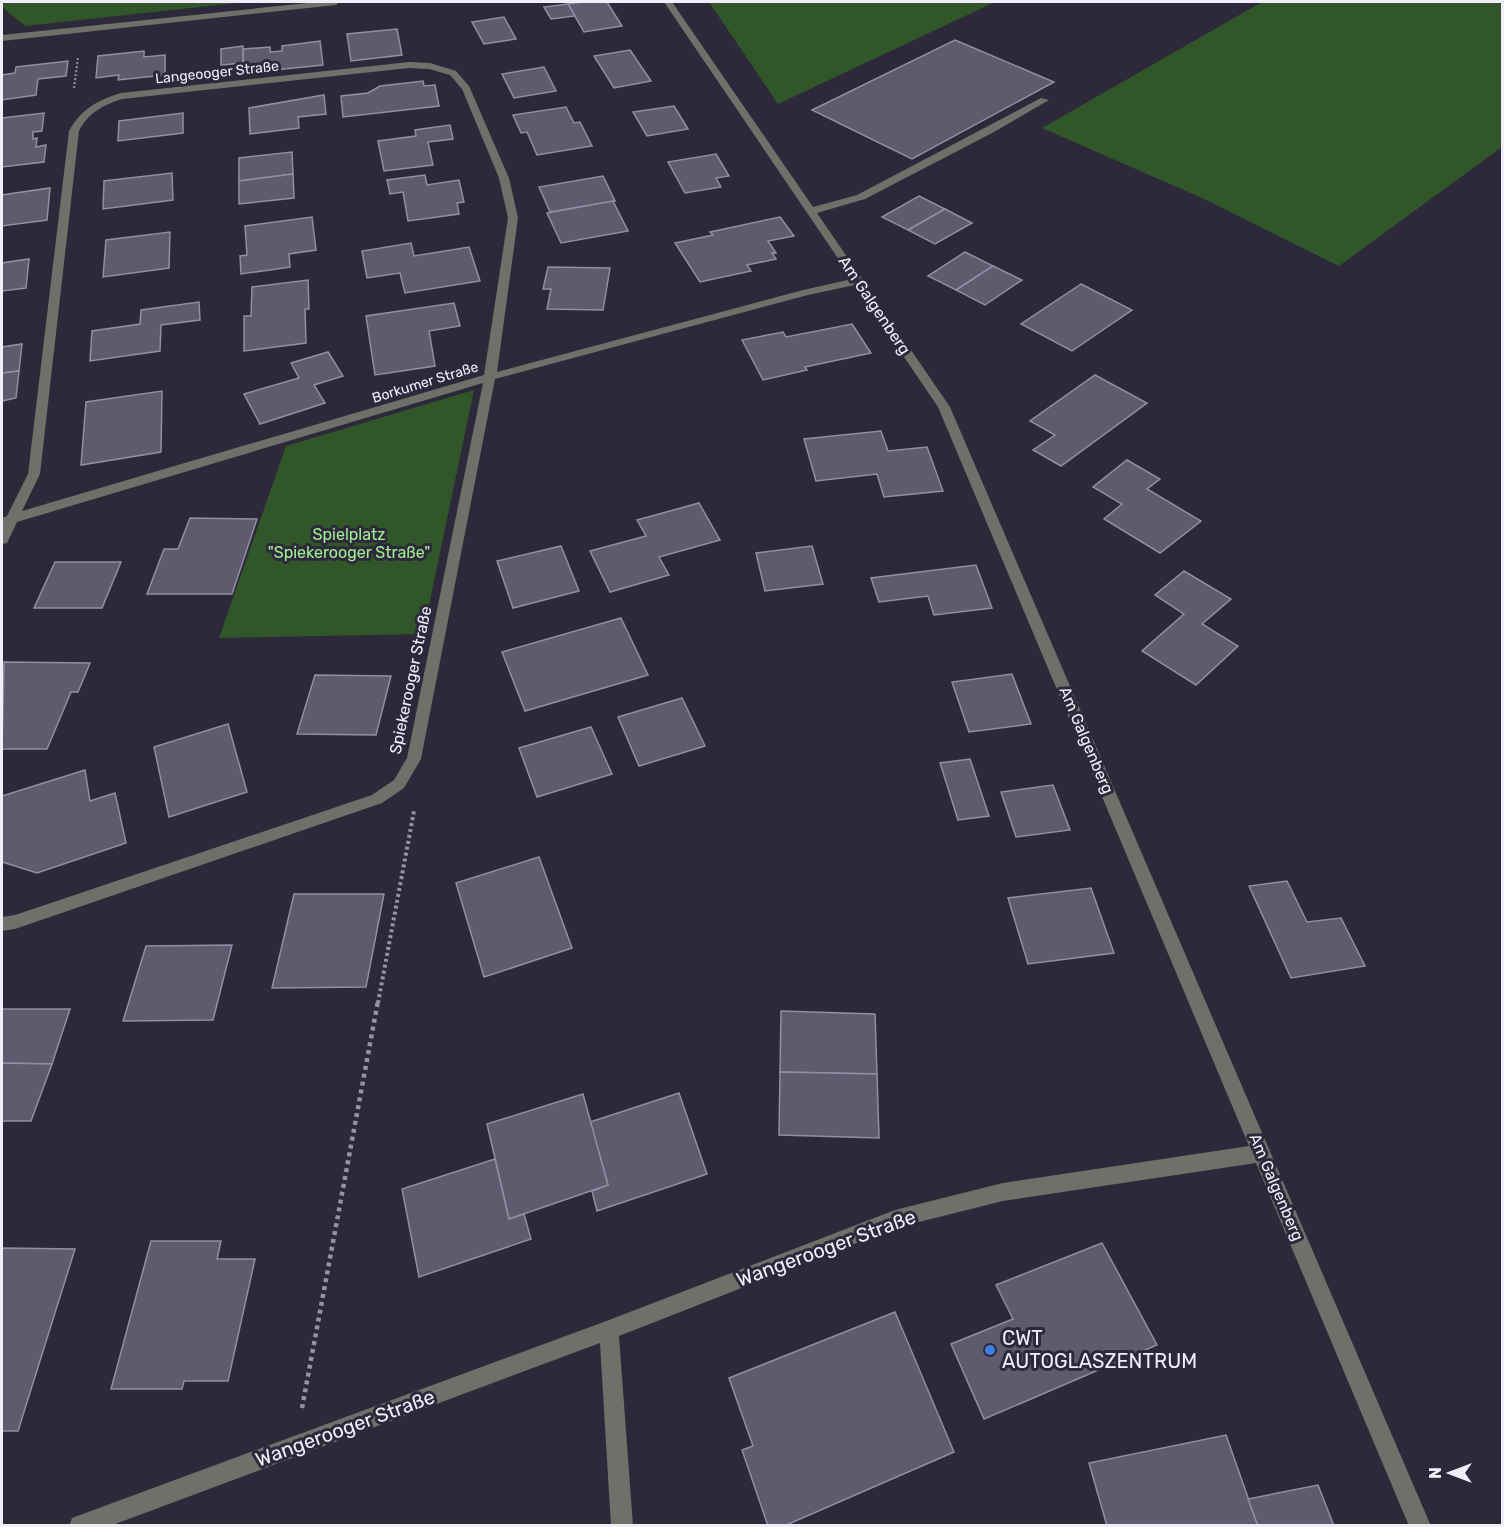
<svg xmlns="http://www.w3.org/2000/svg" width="1504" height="1527" font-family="Rubik,sans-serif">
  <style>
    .green { fill: #31562a }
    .building { fill: #5f5b6e; stroke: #928ea3; stroke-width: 1.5 }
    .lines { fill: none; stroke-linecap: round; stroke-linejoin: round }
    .path-far2 { stroke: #9793a1; stroke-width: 2; stroke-dasharray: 2 2; stroke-linecap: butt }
    .path-far1 { stroke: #9793a1; stroke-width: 4; stroke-dasharray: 3 3; stroke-linecap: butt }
    .path { stroke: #9793a1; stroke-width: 4.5; stroke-dasharray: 4 4; stroke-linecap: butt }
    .minor { fill: #6d7169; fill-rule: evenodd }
    .shop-dot { fill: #3f7fe0; stroke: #2d293a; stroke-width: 2 }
    .labels { text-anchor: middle; stroke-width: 6; stroke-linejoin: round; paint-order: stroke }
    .far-street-label { font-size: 14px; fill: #f1eefa; stroke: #2d293a }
    .street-label { font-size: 16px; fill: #f1eefa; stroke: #2d293a }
    .park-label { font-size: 16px; fill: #a1ed92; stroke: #2d293a }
    .near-street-label { font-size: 20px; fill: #f1eefa; stroke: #2d293a }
    .near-poi-label { font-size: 20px; fill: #f1eefa; stroke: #2d293a; text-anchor: start }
  </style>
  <rect width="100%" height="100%" fill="#2d293a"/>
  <g class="green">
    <polygon points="2,2 246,2 25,26 2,7"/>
    <polygon points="709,2 995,2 778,104"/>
    <polygon points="1262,2 1502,2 1502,147 1339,266 1202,198 1042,128"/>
    <polygon points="474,390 423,634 219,638 286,446"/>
  </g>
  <g class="building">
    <polygon points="582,2 607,2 622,26 584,32 568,4"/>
    <polygon points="568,4 575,16 551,19 544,7"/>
    <polygon points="504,17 516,39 484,44 472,22"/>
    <polygon points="397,29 402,55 351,61 347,34"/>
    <polygon points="955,40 1054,82 912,159 812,110"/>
    <polygon points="320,41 323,65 244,73 243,49 270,47 270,52 282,51 282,46"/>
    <polygon points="243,46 243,63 221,65 221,49"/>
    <polygon points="630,50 651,81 614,88 594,56"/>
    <polygon points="144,51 144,57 165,55 165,75 118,80 119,75 96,78 98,56"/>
    <polygon points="68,61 66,76 38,79 36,95 2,100 2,75 15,73 16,67"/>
    <polygon points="544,67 556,91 514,98 502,74"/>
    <polygon points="423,81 424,86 435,85 439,106 343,117 341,96 368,93 380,86"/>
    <polygon points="324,95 326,114 298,117 299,128 250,134 249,108"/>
    <polygon points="674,106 688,129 647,136 633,112"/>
    <polygon points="566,107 574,123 580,122 592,146 537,155 527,132 521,133 513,115"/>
    <polygon points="44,113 42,131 33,132 33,139 37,138 36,147 46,145 44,162 2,167 2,118"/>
    <polygon points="183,113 183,133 118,141 119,121"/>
    <polygon points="450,125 453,139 428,142 433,165 384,171 378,141 416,136 415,130"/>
    <polygon points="292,152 293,174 239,181 239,158"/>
    <polygon points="716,154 729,176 716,178 721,187 685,193 668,162"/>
    <polygon points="172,173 173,200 103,209 104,181"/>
    <polygon points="293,174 294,198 239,204 239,181"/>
    <polygon points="425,175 427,185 459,180 464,202 457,203 459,214 408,221 403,192 390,194 387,180"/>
    <polygon points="603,176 615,201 550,212 539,187"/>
    <polygon points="50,188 47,220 2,226 2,195"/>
    <polygon points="919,196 945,209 908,230 882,217"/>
    <polygon points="613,201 628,231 561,243 547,213"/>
    <polygon points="945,209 972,223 935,244 908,230"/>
    <polygon points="312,217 316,250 289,254 290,267 241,274 240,256 247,255 245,226"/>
    <polygon points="780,217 794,236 768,241 776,253 772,253 776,259 747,265 751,271 700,282 675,243 713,235 710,232"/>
    <polygon points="170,232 169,268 103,277 106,240"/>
    <polygon points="411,243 414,256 469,247 480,281 405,293 400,273 367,278 362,251"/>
    <polygon points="965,252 993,266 956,290 928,276"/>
    <polygon points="29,259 26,288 2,291 2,263"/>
    <polygon points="993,266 1022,280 985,305 956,290"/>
    <polygon points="548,267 610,268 603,310 547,309 551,289 543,289"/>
    <polygon points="308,280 309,309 305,309 306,343 244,351 244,316 251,316 252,287"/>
    <polygon points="1081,284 1132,310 1072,351 1021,324"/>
    <polygon points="199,302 200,320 161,325 160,351 90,361 92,331 140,324 141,310"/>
    <polygon points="454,303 460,326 429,331 435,366 375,375 366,316"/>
    <polygon points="852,324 871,353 805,367 807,370 763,380 742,340 783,332 786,337"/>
    <polygon points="22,344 19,371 2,373 2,347"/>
    <polygon points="328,352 343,376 314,385 325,403 260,424 244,394 299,378 291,363"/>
    <polygon points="19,371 16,398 2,401 2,373"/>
    <polygon points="1095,375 1147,403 1061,466 1033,450 1055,435 1030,421"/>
    <polygon points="162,391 161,452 81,465 86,402"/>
    <polygon points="881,431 888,451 927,447 943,491 884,497 877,474 816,481 804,439"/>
    <polygon points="1127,460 1160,479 1147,489 1201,521 1160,553 1104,519 1122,504 1093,487"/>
    <polygon points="699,503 720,540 659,557 669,575 610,592 590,551 646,536 637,520"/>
    <polygon points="190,518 257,519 232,594 147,594 164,549 178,549"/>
    <polygon points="561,546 579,591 513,608 497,561"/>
    <polygon points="812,546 823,584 765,591 756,553"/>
    <polygon points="55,562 121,562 102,608 34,608"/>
    <polygon points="976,565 992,608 934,615 928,596 879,602 871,578"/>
    <polygon points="1184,571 1231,599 1202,624 1238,646 1196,685 1142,651 1184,614 1155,595"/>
    <polygon points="621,618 648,675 525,711 502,652"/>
    <polygon points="4,662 90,663 78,692 71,692 47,749 2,749"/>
    <polygon points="1012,674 1031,724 969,732 952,682"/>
    <polygon points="315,675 391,676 376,735 297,734"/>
    <polygon points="682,698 705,746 639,766 618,717"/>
    <polygon points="228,724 247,792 169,817 154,747"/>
    <polygon points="591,727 612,774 537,797 519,748"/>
    <polygon points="970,759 989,816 958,820 940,763"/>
    <polygon points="85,770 90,801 115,793 126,843 37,873 2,862 2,796"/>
    <polygon points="1053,785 1070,830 1016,837 1001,792"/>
    <polygon points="539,857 572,948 484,977 456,883"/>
    <polygon points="1287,881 1307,922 1341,918 1365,966 1291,978 1249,886"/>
    <polygon points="1091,888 1114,953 1028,964 1008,898"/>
    <polygon points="294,894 384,894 366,987 272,988"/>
    <polygon points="232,945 213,1020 123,1021 146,946"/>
    <polygon points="2,1009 70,1009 52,1064 2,1063"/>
    <polygon points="781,1011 875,1014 877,1074 780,1072"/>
    <polygon points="2,1063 52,1064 31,1121 2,1121"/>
    <polygon points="780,1072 877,1074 879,1138 779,1135"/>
    <polygon points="679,1093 707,1174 597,1211 592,1191 608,1185 590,1122"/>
    <polygon points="583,1094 608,1185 509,1219 487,1124"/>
    <polygon points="495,1159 509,1219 524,1214 531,1239 419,1277 402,1189"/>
    <polygon points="151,1241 221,1241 217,1259 255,1259 228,1381 184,1381 182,1389 111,1389"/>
    <polygon points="1102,1243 1157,1345 984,1419 951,1344 1013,1319 996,1285"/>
    <polygon points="2,1248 75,1249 18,1431 2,1431"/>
    <polygon points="895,1312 954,1452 784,1526 768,1526 742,1450 753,1446 729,1378"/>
    <polygon points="1226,1435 1258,1526 1107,1526 1089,1463"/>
    <polygon points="1318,1485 1334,1526 1258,1526 1248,1499"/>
  </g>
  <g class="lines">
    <polyline class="path-far2" points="74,88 78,57"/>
    <polyline class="path-far1" points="378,1003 414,811"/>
    <polyline class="path" points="302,1408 378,1001"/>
    <g class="minor">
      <polygon points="317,2 340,2 336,5 2,41 2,35"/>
      <path d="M664,2H672L813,207L857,195L1041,98L1049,100L994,132L865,199L817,213L950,407L1431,1526H1409L1256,1163L1003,1201L895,1228L619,1336L633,1526H611L600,1343L110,1526H69L72,1518L80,1515L609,1320L895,1210L1003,1183L1249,1146L938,407L855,285L808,295L495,379L421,759L404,788L382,803L15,929L2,931V917L15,915L372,795L394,780L407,758L483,383L17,522L7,543L2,544V518L7,516L28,474L69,131C81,109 98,100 121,93L409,62L430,63L456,71L469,86L509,178L518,218L497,372L803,290L852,279ZM409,68L429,69L450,75L462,89L499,178L508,218L484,375L22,511L40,474L79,131C88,113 103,105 122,99Z"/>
    </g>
  </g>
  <circle class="shop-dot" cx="990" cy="1350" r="6"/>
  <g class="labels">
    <g class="far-street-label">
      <text transform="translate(217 72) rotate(-6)" y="5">Langeooger Straße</text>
      <text transform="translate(425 382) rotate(-17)" y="5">Borkumer Straße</text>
    </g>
    <g class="street-label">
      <text transform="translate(875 305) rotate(56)" y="6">Am Galgenberg</text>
      <text transform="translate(410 680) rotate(-78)" y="6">Spiekerooger Straße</text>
      <text transform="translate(1087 740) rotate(67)" y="6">Am Galgenberg</text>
      <text transform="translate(1277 1187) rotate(67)" y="6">Am Galgenberg</text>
    </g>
    <g class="park-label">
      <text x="349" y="540">Spielplatz<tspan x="349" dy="18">"Spiekerooger Straße"</tspan></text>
    </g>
    <g class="near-street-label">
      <text transform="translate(826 1248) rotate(-20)" y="7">Wangerooger Straße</text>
      <text transform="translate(345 1428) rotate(-20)" y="7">Wangerooger Straße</text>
    </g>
    <g class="near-poi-label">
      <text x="1002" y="1345">CWT<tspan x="1002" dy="23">AUTOGLASZENTRUM</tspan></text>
    </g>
  </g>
  <rect width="1504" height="1527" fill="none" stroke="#f1eefa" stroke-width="6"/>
  <g transform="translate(1450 1473) rotate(270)" stroke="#2d293a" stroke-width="4.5" paint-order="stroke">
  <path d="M0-4.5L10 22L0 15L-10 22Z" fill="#f1eefa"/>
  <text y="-9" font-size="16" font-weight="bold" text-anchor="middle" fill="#f1eefa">N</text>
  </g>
</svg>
